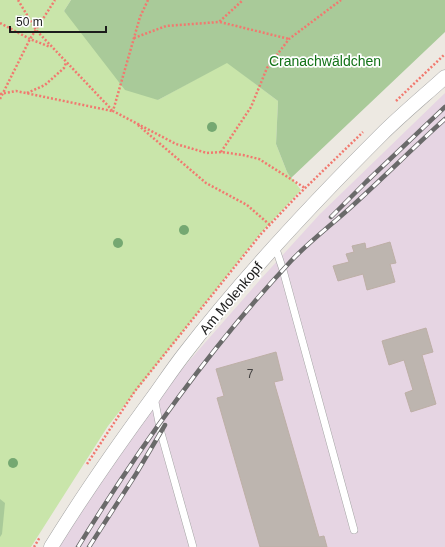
<svg xmlns="http://www.w3.org/2000/svg" width="445" height="547" font-family="Helvetica,sans-serif">
  <style>
    .industrial { fill: #e6d5e3 }
    .grass { fill: #c9e5aa }
    .forest { fill: #a9ca99 }
    .building { fill: #bdb5af; stroke: #bdafa6 }
    .lines { fill: none; stroke-linecap: round; stroke-linejoin: round }
    .lane-casing { stroke: #a3a3a3; stroke-width: 8 }
    .street-casing { stroke: #a3a3a3; stroke-width: 15 }
    .path { stroke: #f1796f; stroke-width: 2.5; stroke-dasharray: 2 2; stroke-linecap: butt }
    .lane { stroke: #fff; stroke-width: 7 }
    .street { stroke: #fff; stroke-width: 14 }
    .rail-casing { stroke: #6a6a6a; stroke-width: 4.5 }
    .rail { stroke: #fff; stroke-width: 3; stroke-dasharray: 9; stroke-linecap: butt }
    .tree { fill: #75a872 }
    .labels { text-anchor: middle; stroke-width: 3.5; stroke-linejoin: round; paint-order: stroke }
    .number-label { font-size: 12px; fill: #444241 }
    .park-label { font-size: 14px; fill: #127217; stroke: #fff }
    .street-label { font-size: 14px; fill: #1c1c1c; stroke: #fff }
  </style>
  <rect width="100%" height="100%" fill="#ede9e2"/>
  <polygon class="industrial" points="445,93 445,547 59,547 81,510 168,385 259,281 320,214"/>
  <polygon class="grass" points="0,0 71,0 64,11 158,100 227,62 278,101 276,144 287,172 301,190 260,234 108,426 31,547 0,547"/>
  <g class="forest">
    <polygon points="71,0 445,0 445,32 291,178 287,172 276,144 278,101 227,63 158,100 125,90 64,11"/>
    <polygon points="0,499 5,503 2,534 0,537"/>
  </g>
  <g class="building">
    <polygon points="390,242 396,263 390,264 395,282 367,290 363,274 338,281 333,266 349,262 346,254 354,252 352,246 365,243 366,249"/>
    <polygon points="426,328 433,352 422,355 436,404 411,412 405,393 413,390 404,360 389,365 382,341"/>
    <polygon points="276,352 283,380 274,382 319,537 324,536 327,547 260,547 217,398 224,396 216,369"/>
  </g>
  <g class="lines">
    <defs>
      <g id="lane">
        <polyline points="275,246 283,270 354,530"/>
        <polyline points="154,397 161,433 193,547"/>
      </g>
      <path id="street" d="M51,547C83,495 118,445 154,396C164,382 174,367 185,353C244,276 312,204 381,135C401,115 424,96 445,77"/>
    </defs>
    <use href="#lane" class="lane-casing"/>
    <use href="#street" class="street-casing"/>
    <g class="path">
      <polyline points="18,0 36,30 112,110"/>
      <polyline points="148,0 140,17 113,111 176,144 207,153 221,152 243,155 259,159 305,188"/>
      <polyline points="220,22 289,39"/>
      <polyline points="0,23 30,39 50,47"/>
      <polyline points="134,38 166,26 219,22 243,0"/>
      <polyline points="27,93 45,85 64,68 66,63"/>
      <polyline points="0,94 16,91 112,111"/>
      <polyline points="0,99 30,39 55,0"/>
      <polyline points="396,101 445,54"/>
      <polyline points="138,125 206,183 247,205 270,225"/>
      <polyline points="221,152 251,107 267,68 289,39 341,0"/>
      <polyline points="87,464 135,391 261,234 297,196 363,132"/>
      <polyline points="34,547 40,537"/>
    </g>
    <use href="#lane" class="lane"/>
    <use href="#street" class="street"/>
    <defs>
      <g id="rail">
        <polyline points="331,217 366,182 445,107"/>
        <path d="M78,547C140,446 210,348 291,261C309,242 330,226 350,208C382,179 413,148 445,119"/>
        <polyline points="89,547 136,474 165,425"/>
      </g>
    </defs>
    <use href="#rail" class="rail-casing"/>
    <use href="#rail" class="rail"/>
  </g>
  <g class="tree">
    <circle cx="20" cy="20" r="5"/>
    <circle cx="212" cy="127" r="5"/>
    <circle cx="184" cy="230" r="5"/>
    <circle cx="118" cy="243" r="5"/>
    <circle cx="13" cy="463" r="5"/>
  </g>
  <g class="labels">
    <g class="number-label">
      <text x="250" y="378">7</text>
    </g>
    <g class="park-label">
      <text x="325" y="66">Cranachwäldchen</text>
    </g>
    <g class="street-label">
      <text transform="translate(231 298) rotate(-50)" y="5">Am Molenkopf</text>
    </g>
  </g>
  <path d="M10 26v6h96v-6" fill="none" stroke="#1c1c1c" stroke-width="2"/>
  <text x="16" y="26" font-size="12" fill="#1c1c1c" stroke="#ffffff" stroke-width="3" paint-order="stroke">50 m</text>
</svg>
